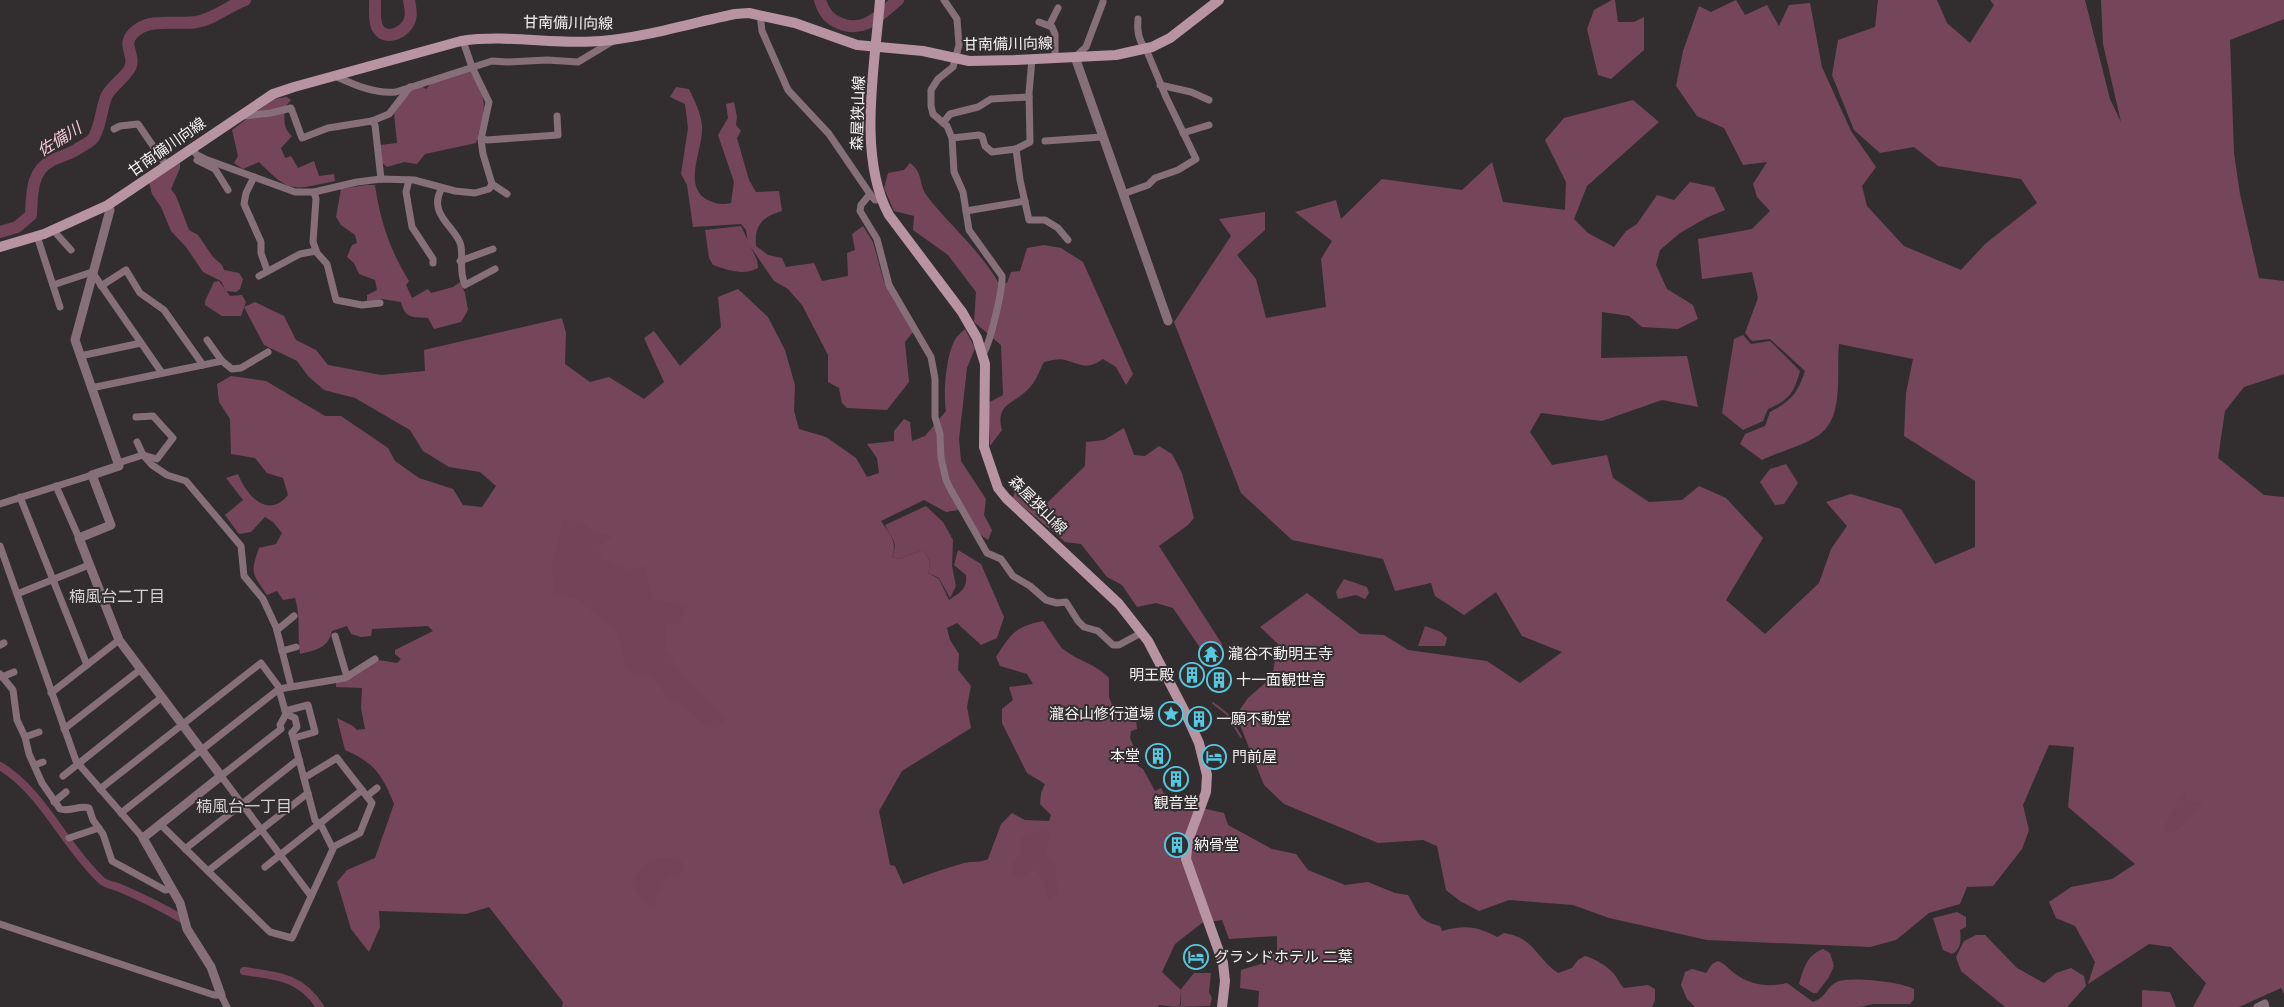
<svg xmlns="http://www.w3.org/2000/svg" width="2284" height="1007" font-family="'Public Sans','Noto Sans JP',sans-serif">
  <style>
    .forest { fill: #75465a }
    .water { fill: #734458 }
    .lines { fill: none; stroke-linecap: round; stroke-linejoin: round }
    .stream { stroke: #734458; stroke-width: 2 }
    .canal { stroke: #734458; stroke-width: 8 }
    .river { stroke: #734458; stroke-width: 12 }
    .minor { stroke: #866f78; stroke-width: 7 }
    .tertiary { stroke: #866f78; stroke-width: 9 }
    .secondary { stroke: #b893a1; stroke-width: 10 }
    .labels { text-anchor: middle; stroke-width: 4; stroke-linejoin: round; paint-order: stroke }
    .street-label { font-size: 15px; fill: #f6f3f4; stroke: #322e2f }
    .poi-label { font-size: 15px; fill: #f6f3f4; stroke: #322e2f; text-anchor: start }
    .water-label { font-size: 16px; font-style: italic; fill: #f9c8db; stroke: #322e2f }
    .neighbourhood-label { font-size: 16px; fill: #d5d0d2; stroke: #322e2f }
  </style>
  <rect width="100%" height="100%" fill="#322e2f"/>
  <g class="forest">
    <polygon points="1612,0 1615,0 1618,22 1634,22 1644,17 1644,50 1611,79 1598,75 1587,29 1594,10"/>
    <path d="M1736,0L1745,15L1767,5L1779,26L1789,5L1810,3L1822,67L1851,131L1876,167L1862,186L1867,206L1904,246L1961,270L1985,244L2037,203L2021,179L1938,166L1914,147L1880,153L1854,130L1832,75L1838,40L1875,27L1878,0H1937L1947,23L1970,43L1994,5L1990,0H2085L2110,99L2121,122L2103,44L2101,0H2284V19L2230,40L2234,153L2240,194L2259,278L2284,281V374L2244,387L2225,411L2218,458L2264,495L2284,497V994L2281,988L2239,1007H2193L2206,983L2171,947L2149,944L2088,984L2095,962L2075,926L2056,918L2049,902L2071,887L2112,879L2135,864L2068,807L2074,747L2049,745L2023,805L2029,830L2022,849L1993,886L1967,887L1960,904L1929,913L1896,940L1870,947L1707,940L1609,918L1573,905L1509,900L1479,911L1460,901L1446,890L1437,846L1423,840L1378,843L1284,804L1264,785L1236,715L1248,698L1272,677L1278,644L1260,627L1307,593L1360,634L1384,635L1408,650L1487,661L1520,683L1562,652L1522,636L1496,592L1464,615L1435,596L1431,583L1395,591L1383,559L1292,540L1241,493L1174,322L1231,236L1219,219L1265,212V230L1237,255L1256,279L1266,318L1326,307L1321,259L1332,241L1295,212L1336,200L1341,219L1382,179L1462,190L1492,162L1503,202L1565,210L1566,182L1545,140L1564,118L1633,100L1659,122L1587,186L1574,219L1588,233L1614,247L1626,231L1637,224L1657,195L1674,200L1690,182L1714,187L1725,210L1706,218L1680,233L1660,250L1656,265L1667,289L1693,305L1698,319L1678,329L1642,327L1629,316L1602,312L1601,358L1687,356L1698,407L1662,400L1602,421L1541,413L1530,432L1552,465L1607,455L1613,478L1649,502L1682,500L1699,486L1726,498L1763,538L1726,600L1765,634L1819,583L1831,549L1847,526L1826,502L1851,494L1901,509L1935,564L1975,547V481L1904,436L1906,393L1913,359L1839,344C1836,371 1845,417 1819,435C1805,445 1778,452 1762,460L1740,444L1745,434L1765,426L1770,412C1792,400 1797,394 1805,371L1770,339L1752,341L1745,333L1758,298L1752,272L1702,279L1698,239L1752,229L1770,211L1757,197L1753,184L1767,162L1743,165L1724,128L1697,116L1676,86L1683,51L1699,6L1711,12Z"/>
    <path d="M469,69C489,105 486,104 476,143L425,154L417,164L404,162L387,167L381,162L380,145L397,143L394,113L412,87L421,86L426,89L433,81Z"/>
    <path d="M676,87L689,89C694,100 701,113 702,126C704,147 682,185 706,199C715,204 721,205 731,203L734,182L718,135L728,118L726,104L734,102L737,117L736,125L741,131L737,138L749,180L756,192L779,191L782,211C763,217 754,224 756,246L768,255L782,258L786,267L814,263L822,281L848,276L847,253L855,250L852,234L863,226L873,242L884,282L913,332L905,342L909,382L887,410L847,408L842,403L839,388L828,382V355L802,305L788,289L774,281L748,243L746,230L741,224L693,227L687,185L681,174L688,128L685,104L670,97Z"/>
    <path d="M287,97L291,100L285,107C284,117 283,130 292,136L281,148L285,158L291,156L298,168L314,161L319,176L334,174L335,181C292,190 291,194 259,162L243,169L234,163L238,156L232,130L273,99Z"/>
    <polygon points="180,162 180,168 171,189 176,196 189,230 198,235 213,257 222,265 224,270 239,273 243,279 240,289 236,292 226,291 221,281 203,272 186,247 171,231 161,207 152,194 149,182"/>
    <path d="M910,163C924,173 918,184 927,196C950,226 979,249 998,282L1007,283L1011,272L1020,271L1027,248L1044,245L1061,248L1083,262L1133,374L1126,385L1116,367L1103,359C1087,370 1082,365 1065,360C1059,358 1050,361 1044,362C1040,369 1037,379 1031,386C1017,404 994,402 1002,430L990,446L988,403L1003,395L1001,345L974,322L976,292L948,255L913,230L914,216L894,211L884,188L888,173L904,170Z"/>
    <path d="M366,185H375C380,220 390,251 409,281L406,285L412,298L428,289L431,293L453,287L460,282L465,293L468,310L461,322L434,329L428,318C413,317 405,319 401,302L382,299L367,302V295L377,290L375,280L359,274L354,263L347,257L352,245L357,243L355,235L341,225L336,217L341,189Z"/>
    <path d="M738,289L768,317L785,350L795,385L794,411L799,429L826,437L856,458L867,477L879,473L877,458L867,444L894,441V431L904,419L910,422L912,441L925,436L946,411C943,394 946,353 956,338C958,335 962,332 965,329L975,348L967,368L959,439L961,461L986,499L984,515L992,530L988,540L977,532L970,516L958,510L946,512L924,500L881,521C889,534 898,541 892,557L899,559L923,550C929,558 932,564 928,573L939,579L949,600C959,593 968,589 966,575L954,565L958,550L981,564L1004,617L997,638L981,645L957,623L947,628L950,640L959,654L958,670L971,686L967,707L971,728L902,771L879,811L890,865L895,866L903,884C923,876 943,869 964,863C973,861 980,863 988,859L1001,824L1012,813L1025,820L1049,821L1051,815L1040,804L1041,793L1045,784L1027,773L1002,723V709L1013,700L1009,687L1033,684L1027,674L1000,666L996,657C1011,634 1014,627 1043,621C1047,626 1060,647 1063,649C1078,661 1096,664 1109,678V697L1117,718L1132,713L1136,720L1137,729L1131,731L1130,738L1137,754L1135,760L1138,766L1143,769L1155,791L1161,788L1174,812L1193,806L1224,813L1228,825L1272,849L1296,854L1308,870L1345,885L1368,882L1395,893L1408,895C1419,913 1418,921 1440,926L1442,931C1465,925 1476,926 1497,937L1504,933C1535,938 1535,957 1558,973L1572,968L1578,960L1585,956C1596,959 1607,966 1614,974C1618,979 1619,983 1624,988L1648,985L1655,989V1000L1652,1007H1258L1259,991L1240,988L1241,970L1261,964L1271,954L1277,953V936L1229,939L1222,920L1202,923L1175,944L1162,972L1181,990L1180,1005L1175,1007L1159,1005L1158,1007H562L563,1002L489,907L466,914L379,911L380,927L369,952L351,929L337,882L347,870L375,858L394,804C383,776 374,762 345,750L337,718L353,726L357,730L365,729L361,708L362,688L336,687V682L347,680L378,660L397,663L401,659L395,654V650L433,631L428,626L372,629L371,636L361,637L351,634L347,626L332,631C328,649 315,650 300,654C297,635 301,617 295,598L283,600L277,591L267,595C252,573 250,573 259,548L276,544L282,533L273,522L265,517L251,532L239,534L225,515L243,500L226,478L238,474C246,495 268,520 288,495L283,478L267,473L255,458L231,454L230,419L219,402L217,384L231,376L266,381L325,416H341L388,448L395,461L419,478L453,489L463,505L482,507L496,486L480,472L449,467L423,451L410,430L355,398L324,390L308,376L297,361L264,345L244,307L255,302L284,316L296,340L316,350L328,365L381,375L425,371L424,350L562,318L566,333L565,364L590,382L609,377L644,399L664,382L644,338L654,331L680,366L721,327L718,297Z"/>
    <polygon points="1124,428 1134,455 1145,456 1159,446 1172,454 1182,473 1194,518 1188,525 1159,546 1222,644 1220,651 1215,655 1205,655 1173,608 1156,603 1137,607 1122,585 1107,577 1081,544 1065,542 1013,498 1015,490 1040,510 1085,466 1086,442 1104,440"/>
    <polygon points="1976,935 1985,935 2017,968 2044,983 2056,973 2071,968 2084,976 2086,986 2067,1007 2005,1007 1961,971 1956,957 1964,941"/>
    <path d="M1718,961C1724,963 1729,969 1734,973C1750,985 1768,988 1787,983L1813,1002C1827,997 1826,987 1837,982C1850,976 1901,982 1914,989V999L1910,1004H1873L1860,1007H1695L1687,999L1681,985L1685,972L1692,969L1706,973L1712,964Z"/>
    <polygon points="2142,990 2170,992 2176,1007 2142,1007"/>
  </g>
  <g class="water">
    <path d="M741,226L757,260L758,268C743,276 728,270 713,265L709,258L705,230Z"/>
    <polygon points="219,281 230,296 242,295 246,302 241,316 222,316 205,305 205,301 214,282"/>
    <path d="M1743,335L1751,344L1770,341L1800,371C1794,393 1789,400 1768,409L1763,421L1743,430L1722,413L1734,339Z"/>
    <polygon points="1786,464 1798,483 1784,504 1775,505 1760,482 1770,469"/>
    <path d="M926,506L943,522L953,540L952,566L956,586L950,598L939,578L928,573C932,564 929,558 923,550L899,559L892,557C899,540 891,540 885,525Z"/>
    <polygon points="564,520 580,522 595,532 612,537 598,548 601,559 628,570 645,566 653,599 687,606 678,625 665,623 667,642 664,649 686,680 726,719 716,728 704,726 683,705 668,700 655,679 625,670 623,652 617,631 576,598 553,594 553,576 551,566"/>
    <polygon points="1344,579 1367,587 1369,593 1365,599 1356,595 1338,599 1336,592"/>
    <polygon points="1425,626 1441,632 1447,638 1445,646 1418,646"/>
    <polygon points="2185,790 2188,801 2203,801 2181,828 2168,833 2163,827"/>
    <polygon points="1047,828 1051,836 1047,844 1047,855 1057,865 1055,873 1058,893 1048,901 1043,881 1035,870 1029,871 1025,877 1011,877 1013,862 1020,855 1021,838"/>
    <path d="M665,858L681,860L685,868L677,878L668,875L656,896L654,907L642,901L632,883C640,867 645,859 665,858Z"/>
    <path d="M1957,912L1966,917V927L1960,930C1961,939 1962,949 1952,954L1943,950L1933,918Z"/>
    <path d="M1823,949L1830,953L1834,966L1829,977L1817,993H1813L1799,984C1804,968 1806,956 1823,949Z"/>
    <polygon points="1194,973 1211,973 1209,992 1212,998 1210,1006 1176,1007 1181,1005 1181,989"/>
  </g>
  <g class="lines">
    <polyline class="stream" points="1213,703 1227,714 1241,737"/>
    <g class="canal">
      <path d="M0,766C44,793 63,844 100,879C105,885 113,885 120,888C141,897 162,907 182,919"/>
      <path d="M244,971C277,976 300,976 320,1007"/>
    </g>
    <g class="river">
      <path d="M375,0C375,8 374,20 377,27C385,43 407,32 410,19C412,14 410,6 409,0"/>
      <path d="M820,0C823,11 828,19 839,23C864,34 880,15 898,0"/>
      <path d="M0,232L17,227L31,215C32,195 31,171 51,161C60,156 71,154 79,148C84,145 91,142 94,137C101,124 101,111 106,97C111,86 124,79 130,68C137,54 118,44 137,30C153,18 178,25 196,22C217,18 226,7 245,0"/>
    </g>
    <g class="minor">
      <path d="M944,0L957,19L959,45L953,67L938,79L931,90V106L933,114L947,126L952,138L954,172L963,192L969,230L1002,276C1003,289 990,344 983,354"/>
      <polyline points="760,15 762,31 788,90 829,134 870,194 875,200 881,199"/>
      <polyline points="1039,22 1052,27 1055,34 1055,58"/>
      <polyline points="1050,24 1058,8"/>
      <polyline points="463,41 472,67 489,102 481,139 483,154 492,184 507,194"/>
      <polyline points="1076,56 1086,47 1103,2"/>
      <path d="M335,76C355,85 374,94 396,92L492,61L507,62L547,60L578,62L613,41"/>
      <polyline points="1160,85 1191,92 1209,100"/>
      <polyline points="243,116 271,113 291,108 302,138 328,128 372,121 389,114 410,87"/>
      <polyline points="372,121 375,125 381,179"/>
      <polyline points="943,123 950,114 978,107 991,99 1029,97"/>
      <polyline points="114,129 120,126 138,124 166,165"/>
      <polyline points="1183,133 1209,125"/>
      <polyline points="481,138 487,140 558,135 557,116"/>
      <polyline points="952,138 979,135 982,136 985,146 992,152 1016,149 1030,142 1029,93 1032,59"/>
      <polyline points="1045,141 1102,137"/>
      <polyline points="191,148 197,155 205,159 295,192 314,192 357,182 381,179 414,180 455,191 475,193 489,189 492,184"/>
      <polyline points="1016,149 1020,180 1029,220 1045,220 1058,228 1068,240"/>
      <polyline points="197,160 215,169 228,190"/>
      <polyline points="254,177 246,193 244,204 261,242 261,253 267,270"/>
      <polyline points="409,180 406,192 412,227 433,259 433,263"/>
      <path d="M442,188C426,215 458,228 461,246C463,259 459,272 465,285L495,269"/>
      <polyline points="314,192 316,199 313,242 317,253 327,264 336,300 362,305 380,303"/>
      <polyline points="870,194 861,205 860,211 877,239 889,285 931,357 935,379 935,417 940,434 941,458 946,480 951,490 987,553 1001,559 1013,576 1030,586 1046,600 1057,603 1066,602 1078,621 1084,627 1098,631 1113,645 1119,645 1141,633"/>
      <path d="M1123,194L1148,185L1155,178L1178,170L1196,159L1166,97L1146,49C1138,41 1137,29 1138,19"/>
      <polyline points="966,211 1025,201"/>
      <polyline points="53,230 71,250"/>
      <polyline points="37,236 60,307"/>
      <polyline points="460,261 493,249"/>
      <polyline points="259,276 300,254 316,251"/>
      <polyline points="53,285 92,272 162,373"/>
      <polyline points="101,286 126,270 140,293 164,310 203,365"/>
      <polyline points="207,340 222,361"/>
      <polyline points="80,356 141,343"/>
      <polyline points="91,388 222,361 232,369 241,368 268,352"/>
      <polyline points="137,442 143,455 152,465 167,475 186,481 241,546 244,576 263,599 276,627 291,686"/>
      <polyline points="118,463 143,455 157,459 173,438 153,416 136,417"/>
      <polyline points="56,486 79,538"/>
      <polyline points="20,497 87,665"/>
      <polyline points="0,504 92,475"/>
      <polyline points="0,546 76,761 143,838"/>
      <polyline points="17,594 89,565"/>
      <polyline points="277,630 294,616"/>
      <polyline points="335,636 347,677"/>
      <polyline points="0,645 4,643"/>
      <polyline points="282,651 296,647"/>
      <path d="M0,674L13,690L17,720L25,737L29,754L42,783L60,809C70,812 80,805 89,808L93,820L103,834L112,861L165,890L172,889"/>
      <polyline points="2,677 14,672"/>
      <polyline points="51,693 119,640"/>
      <polyline points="285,711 308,705 315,732 294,738"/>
      <polyline points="286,714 295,718 297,727 292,733"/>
      <polyline points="64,729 141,669"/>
      <polyline points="25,737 39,732"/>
      <polyline points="35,765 43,762"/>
      <polyline points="63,776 162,697"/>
      <polyline points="304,778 337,758 372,803 360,833 333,847"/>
      <polyline points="100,789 261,663 278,686 286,714 280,725 281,729 221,776 311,896"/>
      <polyline points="367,796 377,788"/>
      <polyline points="54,802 66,792"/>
      <polyline points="121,813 279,689 345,678 375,659"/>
      <polyline points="160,824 270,932 292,938 333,849 322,827 315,820 292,733"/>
      <polyline points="69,838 99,828"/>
      <polyline points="185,849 299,759"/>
      <polyline points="280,855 362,790"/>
      <polyline points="265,867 280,855"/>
      <polyline points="208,871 308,793"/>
      <polyline points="0,924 214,995 221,995 227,1007"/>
      <polyline points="2257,1007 2265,1003 2266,1007"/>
    </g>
    <g class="tertiary">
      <polyline points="1075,57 1168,321"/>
      <polyline points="108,205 110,210 75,340 119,466 92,475 111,525 79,538 119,640 221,776 143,838 180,903 187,929 211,967 221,995"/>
    </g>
    <g class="secondary">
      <path d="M880,0C875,65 857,157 889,215L962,312L977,338L985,364L984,447L998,488L1006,498L1119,604L1148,641L1185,712L1199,743L1207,775L1206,792L1188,841L1186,859L1223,963L1225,981L1222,1007"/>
      <path d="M0,247L44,234L108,205L273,94L294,87L461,41C508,34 554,45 601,41C646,37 691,23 735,14L749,13L795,23L857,45L923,51L969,61L1015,60L1116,55L1152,47L1170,38L1219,0"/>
    </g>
  </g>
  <defs>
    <symbol id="temple-ring" viewBox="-11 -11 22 22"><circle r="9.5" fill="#322e2f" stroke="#56c9e1" stroke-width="1.5"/><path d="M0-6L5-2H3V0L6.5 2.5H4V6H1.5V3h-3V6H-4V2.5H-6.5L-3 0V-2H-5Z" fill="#56c9e1"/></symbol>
    <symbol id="building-ring" viewBox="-11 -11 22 22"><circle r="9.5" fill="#322e2f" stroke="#56c9e1" stroke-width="1.5"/><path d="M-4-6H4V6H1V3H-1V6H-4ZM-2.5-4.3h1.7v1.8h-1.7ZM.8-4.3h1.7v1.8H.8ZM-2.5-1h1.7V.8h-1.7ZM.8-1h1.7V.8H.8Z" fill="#56c9e1"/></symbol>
    <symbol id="sight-ring" viewBox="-11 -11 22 22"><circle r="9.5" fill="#322e2f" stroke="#56c9e1" stroke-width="1.5"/><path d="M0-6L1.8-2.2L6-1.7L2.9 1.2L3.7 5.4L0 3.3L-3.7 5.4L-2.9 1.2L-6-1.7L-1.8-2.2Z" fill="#56c9e1"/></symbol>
    <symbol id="hotel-ring" viewBox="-11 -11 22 22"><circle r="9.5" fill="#322e2f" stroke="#56c9e1" stroke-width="1.5"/><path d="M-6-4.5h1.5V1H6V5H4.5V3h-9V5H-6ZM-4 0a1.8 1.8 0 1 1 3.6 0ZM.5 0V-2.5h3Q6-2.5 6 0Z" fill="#56c9e1"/></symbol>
  </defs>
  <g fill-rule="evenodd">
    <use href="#temple-ring" x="1197" y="640" width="28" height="28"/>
    <use href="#building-ring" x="1178" y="661" width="28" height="28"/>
    <use href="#building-ring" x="1205" y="666" width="28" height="28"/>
    <use href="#sight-ring" x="1157" y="700" width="28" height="28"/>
    <use href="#building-ring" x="1185" y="705" width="28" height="28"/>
    <use href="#building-ring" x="1144" y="742" width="28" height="28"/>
    <use href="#hotel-ring" x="1200" y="743" width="28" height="28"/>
    <use href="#building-ring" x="1162" y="765" width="28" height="28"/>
    <use href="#building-ring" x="1163" y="831" width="28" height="28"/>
    <use href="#hotel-ring" x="1182" y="943" width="28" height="28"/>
  </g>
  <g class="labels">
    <g class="street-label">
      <text transform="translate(568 23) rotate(1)" y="5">甘南備川向線</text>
      <text transform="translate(1008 44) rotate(-1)" y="5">甘南備川向線</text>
      <text transform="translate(858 113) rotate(-88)" y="5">森屋狭山線</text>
      <text transform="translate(167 147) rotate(-35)" y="5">甘南備川向線</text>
      <text transform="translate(1038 505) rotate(45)" y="5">森屋狭山線</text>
    </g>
    <g class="poi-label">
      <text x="1228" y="659">瀧谷不動明王寺</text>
      <text x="1174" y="680" text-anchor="end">明王殿</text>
      <text x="1236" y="685">十一面観世音</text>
      <text x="1154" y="719" text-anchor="end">瀧谷山修行道場</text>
      <text x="1216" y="724">一願不動堂</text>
      <text x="1140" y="761" text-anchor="end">本堂</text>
      <text x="1232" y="762">門前屋</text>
      <text x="1176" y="808" text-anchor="middle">観音堂</text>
      <text x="1194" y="850">納骨堂</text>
      <text x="1214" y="962">グランドホテル 二葉</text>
    </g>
    <g class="water-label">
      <text transform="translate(59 139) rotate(-32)" y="6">佐備川</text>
    </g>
    <g class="neighbourhood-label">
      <text x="117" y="602">楠風台二丁目</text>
      <text x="244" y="812">楠風台一丁目</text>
    </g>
  </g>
</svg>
